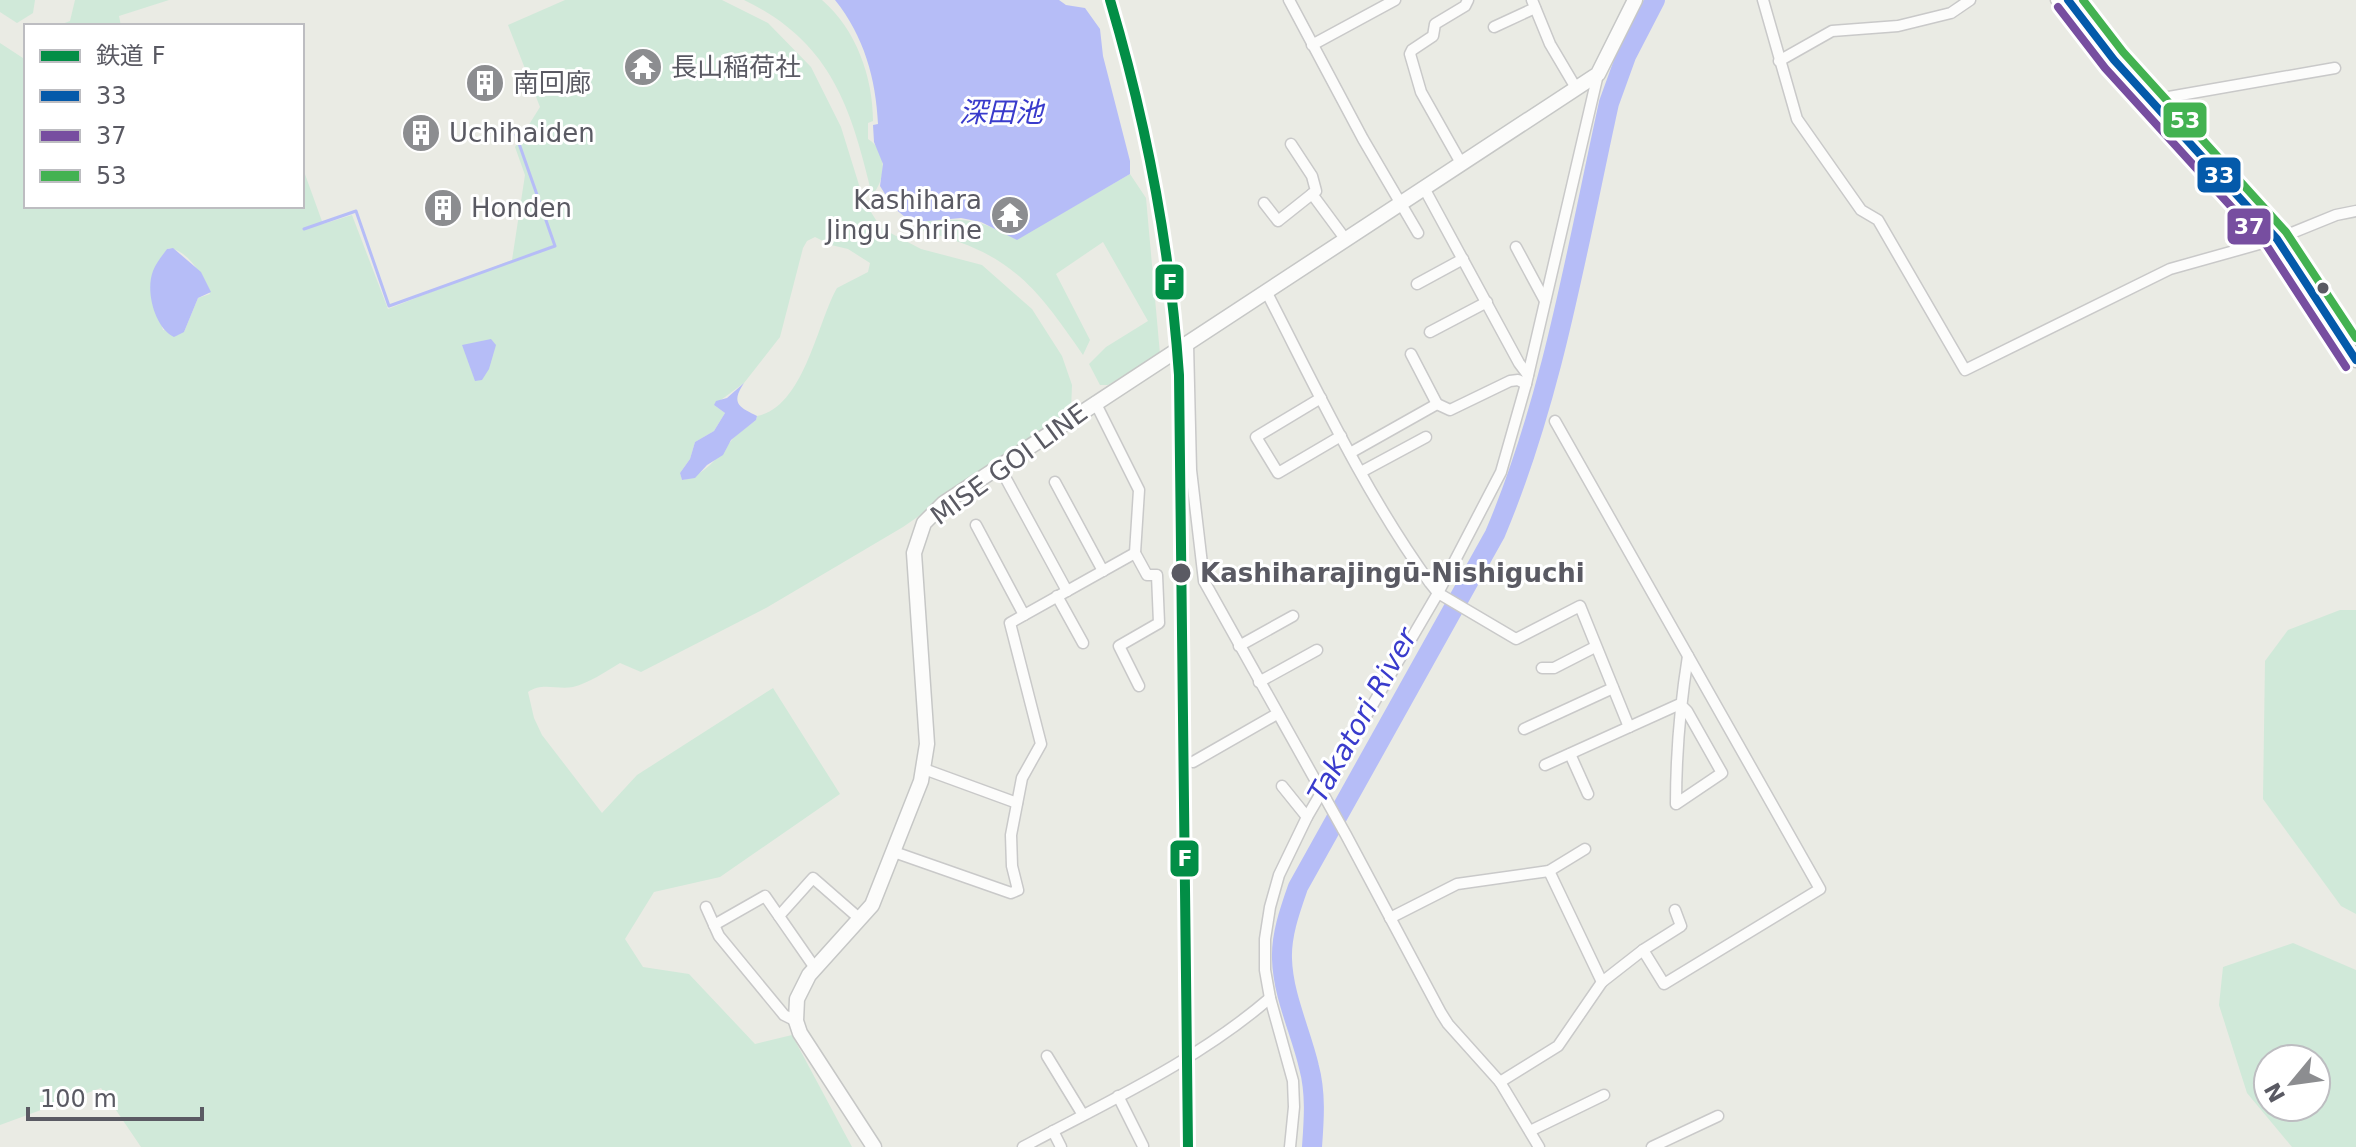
<svg xmlns="http://www.w3.org/2000/svg" width="2356" height="1147" font-family="'DejaVu Sans','Noto Sans JP',sans-serif">
  <style>
    .green { fill: #d0e9d9; fill-rule: evenodd }
    .water { fill: #b6bdf7 }
    .lines { fill: none; stroke-linecap: round; stroke-linejoin: round }
    .stream { stroke: #b6bdf7; stroke-width: 3 }
    .river { stroke: #b6bdf7; stroke-width: 20 }
    .street-casing { stroke: #c9c9c9; stroke-width: 13 }
    .secondary-casing { stroke: #c6c7c6; stroke-width: 17 }
    .street { stroke: #fcfcfb; stroke-width: 10 }
    .secondary { stroke: #fcfcfb; stroke-width: 14 }
    .bus-1-casing { stroke: #fff; stroke-width: 14 }
    .bus-2-casing { stroke: #fff; stroke-width: 14 }
    .bus-3-casing { stroke: #fff; stroke-width: 14 }
    .bus-1 { stroke: #045aaa; stroke-width: 8 }
    .bus-2 { stroke: #774ea0; stroke-width: 8 }
    .bus-3 { stroke: #43b251; stroke-width: 8 }
    .rail-1-casing { stroke: #fff; stroke-width: 16 }
    .rail-1 { stroke: #028e46; stroke-width: 10 }
    .bus-dot { fill: #5a5a63; stroke: #fff; stroke-width: 3 }
    .labels { text-anchor: middle; stroke-width: 6; stroke-linejoin: round; paint-order: stroke }
    .poi-label { font-size: 26px; fill: #5a5a63; stroke: #fff; text-anchor: start }
    .street-label { font-size: 26px; fill: #5a5a63; stroke: #fff }
    .stop-label { font-size: 26px; font-weight: bold; fill: #5a5a63; stroke: #fff; text-anchor: start }
    .water-label { font-size: 28px; font-style: italic; fill: #393bcc; stroke: #fff }
    .line-badge { stroke: #fff; stroke-width: 3 }
    .badge-label { font-size: 22px; text-anchor: middle; font-weight: bold; fill: #fff }
  </style>
  <rect width="100%" height="100%" fill="#eaebe4"/>
  <g class="green">
    <polygon points="0,0 35,0 33,13 17,23 0,12"/>
    <polygon points="75,0 169,0 119,16 121,26 57,26 70,21"/>
    <path d="M565,0H722L768,23L811,67L841,127L864,201L881,228L921,249L982,265L1032,309L1062,356L1072,385L1071,411L903,527L766,608L641,672L620,663C605,672 589,683 573,687C557,690 542,682 528,692L534,718L542,735L602,813L637,775L773,688L840,794L720,877L654,892L625,939L643,967L689,974L755,1044L792,1035L852,1147H141L101,1088L0,1125V43L26,60V206H302V166L323,224L352,215L388,309L512,260L525,175L515,147L540,107L508,25ZM815,237L831,245L848,249L870,263L868,272L837,288C817,323 804,407 757,416L756,420C748,427 737,433 731,441C718,457 703,477 682,480L680,473L690,459L695,442L714,431L725,413L714,405L744,383L780,337L803,248L807,241ZM170,248C191,253 202,276 210,294L198,298L184,332L163,330L152,294L167,249Z"/>
    <path d="M744,0H822C856,29 873,77 873,121L868,123V139C888,151 886,180 872,195C851,107 831,42 744,0Z"/>
    <path d="M1130,174L1146,198L1160,354L1108,385H1100L1089,364L1106,347L1148,321L1103,242L1056,274L1090,340L1083,355C1034,284 1010,253 923,231L917,222C967,218 972,217 1017,239Z"/>
    <polygon points="2340,610 2356,610 2356,914 2341,906 2263,799 2265,661 2288,630"/>
    <path d="M2293,943L2356,970V1147H2292L2247,1093L2219,1005L2223,967ZM2268,1059H2316V1107H2268Z"/>
  </g>
  <g class="water">
    <path d="M835,0H1059L1066,5L1085,8L1100,29L1103,56L1130,161V174L1017,240L981,222L961,218L917,222L905,217L893,207L880,186L883,164L874,142L873,125L878,124C876,79 864,36 835,0Z"/>
    <path d="M173,248L201,272L211,292L198,298L184,332L174,337C155,328 145,291 153,271C156,263 162,256 167,249Z"/>
    <polygon points="491,339 496,345 489,369 482,380 475,381 462,345"/>
    <path d="M744,383C729,405 742,408 757,416L756,420L731,440L723,455L707,465L695,478L682,480L680,473L690,459L695,442L714,431L725,413L714,405L716,401L727,398Z"/>
  </g>
  <g class="lines">
    <polyline class="stream" points="304,229 356,211 389,306 555,246 516,135"/>
    <path class="river" d="M1312,1147C1314,1120 1316,1093 1309,1067C1301,1032 1283,996 1282,959C1281,935 1290,910 1298,887L1495,534C1553,397 1577,248 1609,103L1626,56L1655,0"/>
    <defs>
      <g id="street">
        <polyline points="1289,0 1363,139 1418,233"/>
        <polyline points="1532,0 1550,44 1576,88"/>
        <polyline points="1763,0 1797,119 1861,210 1878,220 1965,370 2170,269 2277,239 2336,215 2356,211"/>
        <polyline points="2056,0 2063,8 2077,14"/>
        <polyline points="1494,27 1535,8"/>
        <polyline points="1312,45 1395,0"/>
        <polyline points="1779,61 1832,31 1898,26 1951,13 1970,0"/>
        <polyline points="2155,105 2163,98 2335,68"/>
        <polyline points="1291,144 1312,176 1316,191 1312,194 1346,240"/>
        <polyline points="1461,163 1421,92 1410,54 1412,50 1433,36 1435,24 1465,6 1468,0"/>
        <polyline points="1424,188 1519,363 1528,375"/>
        <polyline points="1264,203 1278,221 1312,194"/>
        <polyline points="1516,247 1545,301"/>
        <polyline points="1417,284 1463,259"/>
        <path d="M1267,293C1318,392 1365,493 1430,583L1438,593L1516,639L1580,606L1629,727"/>
        <polyline points="1430,332 1487,302"/>
        <polyline points="1188,344 1191,470 1204,581 1346,835 1441,1013 1448,1024 1500,1082 1539,1147"/>
        <polyline points="1411,354 1437,404"/>
        <polyline points="1321,398 1256,437 1278,473 1341,436"/>
        <polyline points="1095,402 1139,490 1135,553 1147,575 1157,575 1159,623 1119,646 1139,686"/>
        <polyline points="1555,421 1820,889 1664,984 1643,950"/>
        <polyline points="1350,453 1437,404 1450,410 1510,381 1518,380 1526,384"/>
        <polyline points="999,466 1067,591"/>
        <polyline points="1361,472 1426,437"/>
        <polyline points="1055,482 1103,571"/>
        <polyline points="976,525 1024,615"/>
        <polyline points="1057,596 1083,643"/>
        <polyline points="1239,646 1293,616"/>
        <polyline points="1542,668 1554,668 1595,647"/>
        <polyline points="1259,682 1317,650"/>
        <polyline points="1524,729 1613,688"/>
        <polyline points="1570,754 1588,794"/>
        <polyline points="1193,762 1277,714"/>
        <path d="M1545,765L1680,704L1687,711L1722,773L1676,804C1676,754 1680,706 1688,656"/>
        <polyline points="924,769 1017,803"/>
        <polyline points="1282,786 1307,817"/>
        <polyline points="894,852 1011,893 1018,890 1012,866 1011,835 1022,778 1041,744 1010,623 1135,553"/>
        <polyline points="1549,871 1602,982"/>
        <polyline points="706,907 719,936 784,1015 796,1021"/>
        <polyline points="779,916 813,878 860,919"/>
        <polyline points="1390,918 1457,884 1549,871 1585,849"/>
        <polyline points="714,925 765,896 815,968"/>
        <polyline points="1047,1056 1083,1115"/>
        <polyline points="1500,1082 1558,1046 1602,982 1643,950 1681,926 1675,910"/>
        <polyline points="1118,1096 1143,1146"/>
        <polyline points="1053,1131 1061,1147"/>
        <polyline points="1530,1131 1604,1095"/>
        <path d="M1023,1147C1107,1102 1197,1061 1270,998"/>
        <polyline points="1290,1147 1294,1107 1293,1081 1270,998 1265,970 1265,939 1270,907 1279,875 1307,817 1438,593 1501,472 1526,384 1598,74"/>
        <polyline points="1652,1147 1718,1116"/>
      </g>
      <g id="secondary">
        <polyline points="2068,0 2114,60 2277,239 2356,360"/>
        <polyline points="874,1147 800,1033 796,1021 797,999 809,975 872,905 921,781 927,744 914,553 924,523 944,503 1598,74 1635,0"/>
      </g>
    </defs>
    <use href="#street" class="street-casing"/>
    <use href="#secondary" class="secondary-casing"/>
    <use href="#street" class="street"/>
    <use href="#secondary" class="secondary"/>
    <defs>
      <polyline id="bus-1" points="2068,0 2114,60 2277,239 2356,360"/>
      <polyline id="bus-2" points="2058,7 2105,68 2267,246 2346,367"/>
      <polyline id="bus-3" points="2083,0 2123,52 2286,232 2356,338"/>
    </defs>
    <use href="#bus-1" class="bus-1-casing"/>
    <use href="#bus-2" class="bus-2-casing"/>
    <use href="#bus-3" class="bus-3-casing"/>
    <use href="#bus-1" class="bus-1"/>
    <use href="#bus-2" class="bus-2"/>
    <use href="#bus-3" class="bus-3"/>
    <defs>
      <path id="rail-1" d="M1110,0C1147,125 1170,245 1179,375L1188,1147"/>
    </defs>
    <use href="#rail-1" class="rail-1-casing"/>
    <use href="#rail-1" class="rail-1"/>
  </g>
  <defs>
    <symbol id="temple-disc" viewBox="-11 -11 22 22"><circle r="9.5" fill="#8c8d90" stroke="#fff"/><path d="M0-6L5-2H3V0L6.5 2.5H4V6H1.5V3h-3V6H-4V2.5H-6.5L-3 0V-2H-5Z" fill="#fff"/></symbol>
    <symbol id="building-disc" viewBox="-11 -11 22 22"><circle r="9.5" fill="#8c8d90" stroke="#fff"/><path d="M-4-6H4V6H1V3H-1V6H-4ZM-2.5-4.3h1.7v1.8h-1.7ZM.8-4.3h1.7v1.8H.8ZM-2.5-1h1.7V.8h-1.7ZM.8-1h1.7V.8H.8Z" fill="#fff"/></symbol>
  </defs>
  <g fill-rule="evenodd">
    <use href="#temple-disc" x="621" y="45" width="44" height="44"/>
    <use href="#building-disc" x="463" y="61" width="44" height="44"/>
    <use href="#building-disc" x="399" y="111" width="44" height="44"/>
    <use href="#building-disc" x="421" y="186" width="44" height="44"/>
    <use href="#temple-disc" x="988" y="193" width="44" height="44"/>
  </g>
  <g class="bus-dot">
    <circle cx="2323" cy="288" r="7"/>
    <circle cx="1181" cy="573" r="11"/>
  </g>
  <g class="labels">
    <g class="poi-label">
      <text x="671" y="76">長山稲荷社</text>
      <text x="513" y="92">南回廊</text>
      <text x="449" y="142">Uchihaiden</text>
      <text x="982" y="209" text-anchor="end">Kashihara<tspan x="982" dy="30">Jingu Shrine</tspan></text>
      <text x="471" y="217">Honden</text>
    </g>
    <g class="street-label">
      <text transform="translate(1009 464) rotate(-36)" y="9">MISE GOI LINE</text>
    </g>
    <g class="stop-label">
      <text x="1200" y="582">Kashiharajingū-Nishiguchi</text>
    </g>
    <g class="water-label">
      <text x="1001" y="122">深田池</text>
      <text transform="translate(1362 715) rotate(-61)" y="10">Takatori River</text>
    </g>
  </g>
  <g class="line-badge">
    <rect x="2162" y="101" width="46" height="38" rx="8" fill="#43b251"/>
    <rect x="2196" y="156" width="46" height="38" rx="8" fill="#045aaa"/>
    <rect x="2226" y="207" width="46" height="39" rx="8" fill="#774ea0"/>
    <rect x="1154" y="263" width="31" height="38" rx="8" fill="#028e46"/>
    <rect x="1169" y="839" width="31" height="39" rx="8" fill="#028e46"/>
  </g>
  <g class="badge-label">
    <text x="2185" y="128">53</text>
    <text x="2219" y="183">33</text>
    <text x="2249" y="234">37</text>
    <text x="1170" y="290">F</text>
    <text x="1185" y="866">F</text>
  </g>
  <rect x="24" y="24" width="280" height="184" fill="#ffffff" stroke="#bdbdc1" stroke-width="2"/>
  <rect x="40" y="50" width="40" height="12" fill="#028e46" stroke="#bdbdc1" stroke-width="2"/>
  <text x="96" y="64" font-size="24" fill="#5a5a63">鉄道 F</text>
  <rect x="40" y="90" width="40" height="12" fill="#045aaa" stroke="#bdbdc1" stroke-width="2"/>
  <text x="96" y="104" font-size="24" fill="#5a5a63">33</text>
  <rect x="40" y="130" width="40" height="12" fill="#774ea0" stroke="#bdbdc1" stroke-width="2"/>
  <text x="96" y="144" font-size="24" fill="#5a5a63">37</text>
  <rect x="40" y="170" width="40" height="12" fill="#43b251" stroke="#bdbdc1" stroke-width="2"/>
  <text x="96" y="184" font-size="24" fill="#5a5a63">53</text>
  <g transform="translate(2292 1083) rotate(241)"><circle r="38" fill="#ffffff" stroke="#bdbdc1" stroke-width="2"/>
  <path d="M0-6L14 30L0 20L-14 30Z" fill="#8c8d90"/>
  <text y="-12" font-size="22" font-weight="bold" text-anchor="middle" fill="#5a5a63">N</text>
  </g>
  <path d="M28 1107v12h174v-12" fill="none" stroke="#5a5a63" stroke-width="4"/>
  <text x="40" y="1107" font-size="24" fill="#5a5a63" stroke="#ffffff" stroke-width="6" paint-order="stroke">100 m</text>
</svg>
